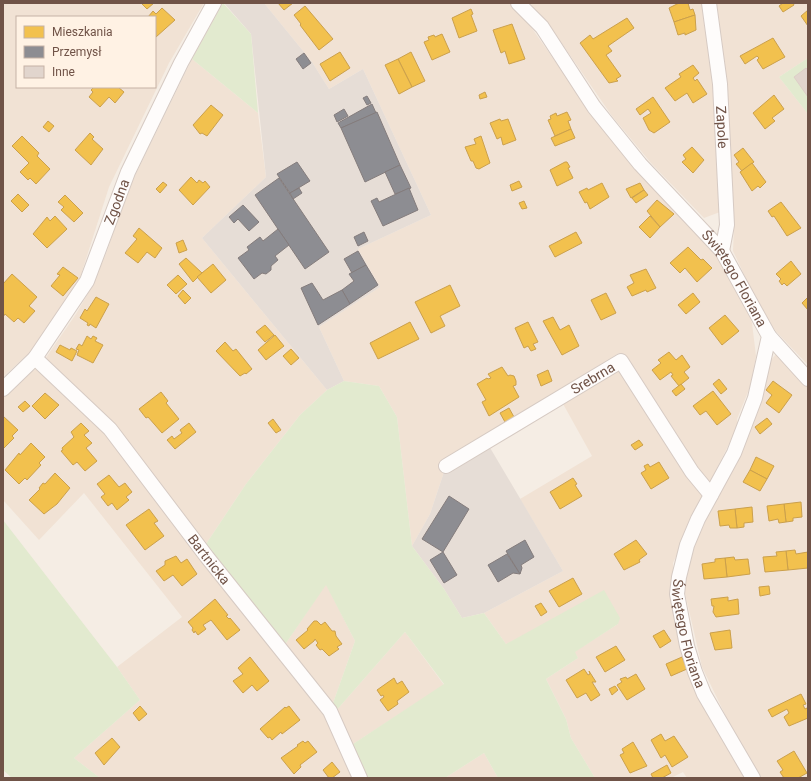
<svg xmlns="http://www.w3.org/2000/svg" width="811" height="781" font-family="Roboto,sans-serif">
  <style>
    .residential { fill: #f1e2d4; fill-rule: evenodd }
    .industrial { fill: #e6ddd6 }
    .green { fill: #e2eacf }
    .homes { fill: #f2c14e; stroke: #cba04c }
    .industry { fill: #8d8d92; stroke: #847c7c }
    .building { fill: #e1d5cd; stroke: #ddcfc7 }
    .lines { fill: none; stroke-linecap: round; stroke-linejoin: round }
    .minor-casing { stroke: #d6cac3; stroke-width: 16 }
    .minor { stroke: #fefcfb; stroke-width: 14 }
    .labels { text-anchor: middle; stroke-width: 4; stroke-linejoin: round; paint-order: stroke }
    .street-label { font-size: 14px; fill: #705347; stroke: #fff2e4 }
  </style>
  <rect width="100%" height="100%" fill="#f5ede4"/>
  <g class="residential">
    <path d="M3,3H204L169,63L109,187L78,284L32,350L3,377ZM17,17H155V87H17Z"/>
    <polygon points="264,3 510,3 519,10 607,135 651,186 720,257 742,297 752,323 756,356 750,387 737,419 738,426 708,486 619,353 439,464 444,472 430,514 412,546 397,417 379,386 344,381 319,327 380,287 358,249 431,215 363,69 329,89 312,62"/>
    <polygon points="530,3 705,3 711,45 720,212 704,218 651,163 612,116 563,45"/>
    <polygon points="715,3 808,3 808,58 779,77 808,114 808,365 766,321 733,251 734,228 724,63"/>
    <polygon points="192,59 258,113 266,177 202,238 327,390 300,415 246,484 204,547 45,359 76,314 93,285 107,251 128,190"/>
    <polygon points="776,354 808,388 808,778 762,778 734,733 702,667 685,593 686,565 713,504 768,364"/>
    <polygon points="619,367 703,495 673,563 673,603 747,778 687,778 683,772 671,778 595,778 571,738 566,719 546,679 578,658 574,652 618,624 506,644 484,613 563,571 520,499 592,456 562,402"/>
    <polygon points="39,368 100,425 326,710 355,778 100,778 74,758 140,700 117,667 182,617 84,493 39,540 3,500 3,398 28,373"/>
    <polygon points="326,584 355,641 332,706 284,646"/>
    <polygon points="405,632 444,685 350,746 335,712"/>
    <polygon points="484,753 498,778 445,778"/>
  </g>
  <g class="industrial">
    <polygon points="224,3 264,3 312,62 329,89 363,69 431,215 358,249 380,287 319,327 344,381 327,390 202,238 266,177 251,34"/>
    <polygon points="489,446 563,571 484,613 462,618 444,589 412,546 430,514 444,472"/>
  </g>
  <g class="green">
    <polygon points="223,3 251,34 258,113 192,59"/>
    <polygon points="808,58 808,114 779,77"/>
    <polygon points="344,381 379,386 397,417 412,546 444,589 462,618 484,613 506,644 604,590 620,618 618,624 575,652 578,658 546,679 566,719 571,738 595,778 498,778 484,753 445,778 365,778 350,746 444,684 405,632 335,712 332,706 355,641 326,585 284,646 204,547 246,484 300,415 327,390"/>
    <polygon points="3,520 117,667 140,700 74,758 100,778 12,778 3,770"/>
  </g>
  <g class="homes">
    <polygon points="141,3 154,3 147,9"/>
    <polygon points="278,3 293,3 284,10"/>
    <polygon points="679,3 688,3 690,10 693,9 695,15 674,22 669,8"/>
    <polygon points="783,3 793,3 794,5 783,12 779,6"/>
    <polygon points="305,6 333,39 319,50 300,25 301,24 294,15"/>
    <polygon points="162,8 175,20 156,37 155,17 148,17 153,11 156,14"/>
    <polygon points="471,9 473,14 471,15 477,31 459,38 452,18"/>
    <polygon points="808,10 808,26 801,16"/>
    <polygon points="695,15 696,30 685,35 685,33 678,35 674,22"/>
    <polygon points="627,18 634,28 608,46 612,51 606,55 621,76 616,79 618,81 609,83 580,43 590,35 593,39"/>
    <polygon points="512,24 525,59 509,64 505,51 501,53 493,30"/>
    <polygon points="442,34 450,52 432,60 424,42 429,40 428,37 434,35 435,37"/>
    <polygon points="773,38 785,57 763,69 757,60 759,58 757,56 745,64 740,56"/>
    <polygon points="340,52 350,68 330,81 320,64"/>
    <polygon points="411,52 425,81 412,87 398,59"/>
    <polygon points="398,59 412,87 399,94 385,65"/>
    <polygon points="693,65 699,73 693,78 695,81 697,79 707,94 693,103 687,93 675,101 665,88 681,77 679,74"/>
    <polygon points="94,87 118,87 124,92 115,103 109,97 100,107 89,97 93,92 91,90"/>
    <polygon points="485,92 487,97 480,99 479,95"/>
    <polygon points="774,95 784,109 772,118 775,121 765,129 753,113"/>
    <polygon points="653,97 670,122 654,133 649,130 643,118 651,113 648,109 640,115 636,109"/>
    <polygon points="211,105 223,115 207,136 202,133 200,134 193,125"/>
    <polygon points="567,112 571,120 568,121 571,129 555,136 548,120 551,119 550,116 556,113 557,116"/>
    <polygon points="500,119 501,121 508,119 516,140 503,145 501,137 497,139 490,123"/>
    <polygon points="48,121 54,126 49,132 43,127"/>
    <polygon points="571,129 575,138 555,146 551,138"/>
    <polygon points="90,133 94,137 92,139 103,149 91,165 75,150"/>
    <polygon points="22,136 39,153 37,156 50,169 36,184 30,178 28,180 20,172 29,163 12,146"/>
    <polygon points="481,136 490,163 479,169 476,168 473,161 471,161 465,147 476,144 474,139"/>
    <polygon points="692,147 704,160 693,173 682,162 686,159 683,155"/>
    <polygon points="743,148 754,162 742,171 736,164 739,162 734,155"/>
    <polygon points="565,162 567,162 570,167 568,168 573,178 557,186 550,170"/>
    <polygon points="752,163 766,182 760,188 758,186 752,191 740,172"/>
    <polygon points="191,177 197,183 199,180 203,183 205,181 210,187 193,205 179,190"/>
    <polygon points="519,181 522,187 512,191 510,185"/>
    <polygon points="163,182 167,185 160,193 156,189"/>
    <polygon points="602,183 609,197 590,209 587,202 585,203 579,192 587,188 588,190"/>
    <polygon points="640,183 644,190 631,198 626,189"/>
    <polygon points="644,190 648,195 636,203 632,198"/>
    <polygon points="18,194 29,205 22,212 11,201"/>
    <polygon points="65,195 83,213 74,222 61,210 64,207 58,202"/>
    <polygon points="657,200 674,214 660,227 647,211"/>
    <polygon points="524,201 527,208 522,209 519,203"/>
    <polygon points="781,202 801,228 787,236 774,216 772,217 768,211"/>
    <polygon points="55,216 67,229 47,248 33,234 47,217 50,221"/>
    <polygon points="650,216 660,227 650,238 639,227"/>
    <polygon points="139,228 162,248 155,258 147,252 138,263 125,253 137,239 133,236"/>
    <polygon points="576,232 582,243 555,257 549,246"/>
    <polygon points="183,240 187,250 179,253 176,243"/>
    <polygon points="688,247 701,260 703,259 712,268 697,282 685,268 680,273 670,263"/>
    <polygon points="186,258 202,273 193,282 179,264"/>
    <polygon points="791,261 801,274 787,286 784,283 782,285 779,281 781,279 776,274"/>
    <polygon points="213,264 226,280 211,293 197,277"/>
    <polygon points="63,267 78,278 63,296 51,286 60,275 57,274"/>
    <polygon points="646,269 656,288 647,292 646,290 632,296 627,287 634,283 630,275"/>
    <polygon points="12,274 37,297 29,306 35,311 24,323 18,318 14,322 5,314 3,317 3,284"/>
    <polygon points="178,275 187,284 176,294 167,285"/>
    <polygon points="450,285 460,306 440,316 445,326 431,333 415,302"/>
    <polygon points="183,290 191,298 185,304 178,296"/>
    <polygon points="606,293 616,313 601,320 591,300"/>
    <polygon points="693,293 700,302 686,314 678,305"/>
    <polygon points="96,297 109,304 96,328 90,324 89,326 87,325 88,323 80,318 85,309 87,311"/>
    <polygon points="808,297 808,310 802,303"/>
    <polygon points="725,315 739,331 722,345 709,328"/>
    <polygon points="553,317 560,330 569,325 579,346 562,355 543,321"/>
    <polygon points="410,322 419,339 378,359 370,343"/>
    <polygon points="528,322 538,342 533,344 536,349 531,351 528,346 524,348 515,328"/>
    <polygon points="265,325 274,335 265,342 256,332"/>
    <polygon points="275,335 284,346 266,360 258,350"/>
    <polygon points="87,336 91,339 93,336 97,338 95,341 103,345 93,363 77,355 79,350 76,349 79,344 82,346"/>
    <polygon points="225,342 233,351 236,349 252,369 246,374 245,373 240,376 216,351"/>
    <polygon points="60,345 70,350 71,348 77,351 72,361 56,352"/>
    <polygon points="291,349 299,358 291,365 283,356"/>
    <polygon points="669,352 676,360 682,355 690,367 684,372 689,378 679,386 671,376 673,375 671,372 660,380 652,370 661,363 658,360"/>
    <polygon points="502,367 508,376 510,375 514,376 516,381 516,385 513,386 519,397 489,416 482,402 486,400 477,384 487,378 488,379 491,378 488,374"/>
    <polygon points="548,370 552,381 541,386 537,375"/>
    <polygon points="719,379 727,389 721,394 713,384"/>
    <polygon points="773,381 792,395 779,413 766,403 772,395 766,390"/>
    <polygon points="681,384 685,389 676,396 672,391"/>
    <polygon points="713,391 731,414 717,425 706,411 700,415 693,406"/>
    <polygon points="161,392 168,401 166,403 179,419 162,433 148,417 146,418 139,409"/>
    <polygon points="45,393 59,405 45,419 32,406"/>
    <polygon points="25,401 30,406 23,412 18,407"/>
    <polygon points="509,408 514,417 505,422 500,413"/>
    <polygon points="3,416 18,430 12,436 14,438 3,449"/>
    <polygon points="767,418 772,424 760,434 755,427"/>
    <polygon points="273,419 281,430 276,433 268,423"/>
    <polygon points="81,423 89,431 84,435 92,443 86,448 97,461 85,471 77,462 73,465 61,451 63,450 62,448 74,437 71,432"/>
    <polygon points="189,423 196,432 175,449 167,440 172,436 174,439 182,433 180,430"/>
    <polygon points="639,440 643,445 635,450 631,445"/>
    <polygon points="31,443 45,457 39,463 41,465 27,480 25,478 19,484 5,470 19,453 20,455"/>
    <polygon points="756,457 774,466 767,479 750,470"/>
    <polygon points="659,462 669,478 651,489 641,473 646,470 644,466 648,464 650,467"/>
    <polygon points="750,470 767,479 760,491 743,482"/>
    <polygon points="55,473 70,488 57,504 44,514 29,500 40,489 39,488 43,483 45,484"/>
    <polygon points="109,475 119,487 125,483 132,492 126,497 129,500 117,510 112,503 108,506 101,497 105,494 97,484"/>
    <polygon points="573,478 577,484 575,485 582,496 560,509 550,492"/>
    <polygon points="801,502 802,517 793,518 793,521 786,522 784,504"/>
    <polygon points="784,504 786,522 779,523 778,519 769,521 767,506"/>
    <polygon points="752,507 753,522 744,523 744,527 737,528 735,509"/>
    <polygon points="149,509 158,521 154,523 164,536 145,550 126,525"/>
    <polygon points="735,509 737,528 730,528 729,525 720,526 718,511"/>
    <polygon points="636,540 647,554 639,560 640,562 624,570 614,554"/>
    <polygon points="795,550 796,554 808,552 808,568 788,570 786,551"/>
    <polygon points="786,551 788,570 765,572 763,557 777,556 776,552"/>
    <polygon points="176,556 181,563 187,559 197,574 182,586 173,575 164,581 156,571 165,565 165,561"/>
    <polygon points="734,557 735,560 748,559 750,574 727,577 725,558"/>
    <polygon points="725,558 727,577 704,579 702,564 715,562 715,559"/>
    <polygon points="573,578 582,594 559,607 549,591"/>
    <polygon points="769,586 770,594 760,596 759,587"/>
    <polygon points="728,597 728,601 738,599 739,614 716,617 713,612 714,606 712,606 711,599"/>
    <polygon points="215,599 228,615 226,616 229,619 230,618 240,630 227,640 211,620 203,625 206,629 198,635 195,631 194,633 192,630 193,628 188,622"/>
    <polygon points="541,603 547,612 541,616 535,606"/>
    <polygon points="314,621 317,621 321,625 325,622 332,631 335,631 336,636 342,644 337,647 339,649 329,656 322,649 320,650 316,645 318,643 315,639 314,641 304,649 296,640 308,630 307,629"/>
    <polygon points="664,630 671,641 660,648 653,636"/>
    <polygon points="730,630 732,648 715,650 710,633"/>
    <polygon points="616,646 625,660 605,672 596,657"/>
    <polygon points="250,657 269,681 257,691 252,685 243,693 233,681 243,674 238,668"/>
    <polygon points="682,657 687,669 671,676 666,664"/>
    <polygon points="584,669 588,675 590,674 589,671 596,682 592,682 600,695 591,701 586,693 577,698 566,680"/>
    <polygon points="636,674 645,689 627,700 617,685 622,682 620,679 626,677 627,679"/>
    <polygon points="394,678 397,684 402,681 409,692 397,701 398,704 388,711 380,700 384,697 383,695 381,696 377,690"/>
    <polygon points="615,686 618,690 612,695 609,689"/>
    <polygon points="801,694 806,704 803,705 805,709 807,708 808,710 808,718 789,726 784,717 789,713 787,709 772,717 768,710"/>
    <polygon points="140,706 147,714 139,721 133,713"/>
    <polygon points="289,706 300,720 282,734 281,732 272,740 270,737 268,738 260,729 285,707 286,708"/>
    <polygon points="661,734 665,741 674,736 688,757 672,767 665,755 661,758 651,740"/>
    <polygon points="112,738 120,747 104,765 95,753"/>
    <polygon points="303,741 305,743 308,741 317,752 300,765 301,767 294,774 281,758 298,746 297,745"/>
    <polygon points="633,742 647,766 630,773 620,755 624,753 622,749"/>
    <polygon points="794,751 807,773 798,778 784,778 780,772 783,770 777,761"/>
    <polygon points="332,762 340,772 332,778 329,778 323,770"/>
    <polygon points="667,765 671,773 662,778 653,778 651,774"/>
  </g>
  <g class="industry">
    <polygon points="304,53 311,63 303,69 296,59"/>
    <polygon points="367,96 371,103 367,105 363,98"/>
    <polygon points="372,104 376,113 341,128 338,123"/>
    <polygon points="344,109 348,116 337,122 334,115"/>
    <polygon points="377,112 400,165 365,182 341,128"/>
    <polygon points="297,162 310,181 290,193 277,174"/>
    <polygon points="400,165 411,188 395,194 385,172"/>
    <polygon points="279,178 329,252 305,269 255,195"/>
    <polygon points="299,188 302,193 293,199 290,193"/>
    <polygon points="409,188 418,210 383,226 371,201 377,198 379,202"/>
    <polygon points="243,205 259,222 249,231 238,219 234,223 229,217"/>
    <polygon points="278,229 289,245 275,256 278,260 271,266 271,270 266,274 262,273 254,279 238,258 249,250 247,247 260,237 263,241"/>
    <polygon points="364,232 368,241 358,246 354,237"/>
    <polygon points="358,251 366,265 352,273 344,259"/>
    <polygon points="366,265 378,285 350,304 342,290 354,281 349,274"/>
    <polygon points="312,283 323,300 342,290 350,304 318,325 301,288"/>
    <polygon points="449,496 469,509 443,552 422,539"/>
    <polygon points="525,540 534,557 521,565 522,568 520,574 506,551"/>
    <polygon points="443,552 457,575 444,583 430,560"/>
    <polygon points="507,554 520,574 513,573 498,582 488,565"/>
  </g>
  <polygon class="building" points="806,68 808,70 808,97 794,77"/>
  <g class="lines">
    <defs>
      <g id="minor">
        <path id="s1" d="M518,3L542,27L594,107L640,164L722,251L769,336L755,398L734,453L698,519L687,545L679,577L677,594L687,646L695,672L704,694L753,778"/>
        <path id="s2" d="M709,3L720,84L727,225L722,251"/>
        <polyline points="769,336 808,379"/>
        <path id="s3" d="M35,358L110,429L207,557L330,711L360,778"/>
        <path id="s4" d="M3,389L35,358L87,281L128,172L181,63L214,3"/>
        <path id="s5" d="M446,466L621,361L692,472L711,495"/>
      </g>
    </defs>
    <use href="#minor" class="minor-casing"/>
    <use href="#minor" class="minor"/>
  </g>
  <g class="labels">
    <g class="street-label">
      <text dy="5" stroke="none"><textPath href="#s2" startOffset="125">Zapole</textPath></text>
      <text dy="5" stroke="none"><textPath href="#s4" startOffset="222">Zgodna</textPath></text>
      <text dy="5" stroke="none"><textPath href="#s1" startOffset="352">Świętego Floriana</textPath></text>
      <text dy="5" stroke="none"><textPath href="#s5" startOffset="171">Srebrna</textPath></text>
      <text dy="5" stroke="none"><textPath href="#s3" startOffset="267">Bartnicka</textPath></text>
      <text dy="5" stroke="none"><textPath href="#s1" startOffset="736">Świętego Floriana</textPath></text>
    </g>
  </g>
  <rect width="811" height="781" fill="none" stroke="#705347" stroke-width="8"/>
  <rect x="16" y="16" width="140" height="72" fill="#fff2e4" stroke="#c6b2a5"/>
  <rect x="24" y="26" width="20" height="12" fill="#f2c14e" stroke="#c6b2a5"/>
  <text x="52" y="36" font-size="12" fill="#705347">Mieszkania</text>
  <rect x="24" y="46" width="20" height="12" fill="#8d8d92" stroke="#c6b2a5"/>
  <text x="52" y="56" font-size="12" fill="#705347">Przemysł</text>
  <rect x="24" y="66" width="20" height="12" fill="#e1d5cd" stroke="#c6b2a5"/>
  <text x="52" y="76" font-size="12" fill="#705347">Inne</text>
</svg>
